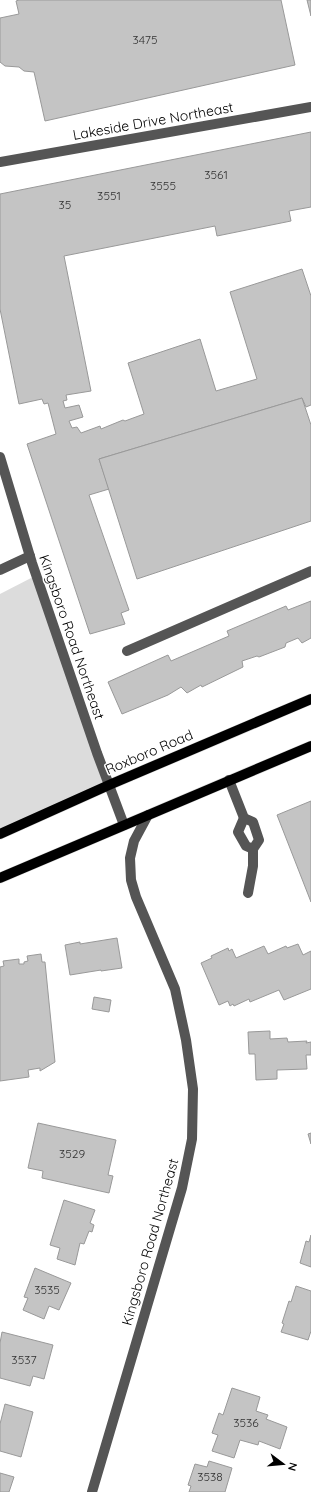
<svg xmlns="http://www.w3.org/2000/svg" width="311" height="1492" font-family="Quicksand,sans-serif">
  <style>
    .green { fill: #dcdcdc }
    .building { fill: #c4c4c4; stroke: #999 }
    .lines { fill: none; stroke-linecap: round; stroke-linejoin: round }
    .major-casing { stroke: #dbdbdb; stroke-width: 11 }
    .minor { stroke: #555; stroke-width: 10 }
    .major { stroke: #000; stroke-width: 10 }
    .labels { text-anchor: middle; stroke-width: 3; stroke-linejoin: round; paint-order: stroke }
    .number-label { font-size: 12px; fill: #313131 }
    .street-label { font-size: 14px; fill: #000; stroke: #fff }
  </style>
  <rect width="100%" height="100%" fill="#fff"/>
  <polygon class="green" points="33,577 109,785 0,832 0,594"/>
  <g class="building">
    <polygon points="19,0 281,0 295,65 45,121 34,72 24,71 19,67 5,66 0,62 0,18 19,14 16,1"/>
    <polygon points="307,0 311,0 311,16"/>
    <polygon points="311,132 311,207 289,211 291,221 217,236 215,226 64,256 91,391 66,395 67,400 63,401 65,408 79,405 83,417 69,421 72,428 77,427 81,433 100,426 101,429 123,420 125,421 144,414 128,363 200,339 216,391 257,379 230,292 302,269 311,296 311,405 306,407 302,398 99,459 109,489 89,495 129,610 121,613 125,624 90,634 27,444 56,434 48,403 44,404 42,399 19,404 0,309 0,194"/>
    <polygon points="302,398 311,425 311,521 137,579 99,459"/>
    <polygon points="311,601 311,638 302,643 298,638 286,643 285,647 259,657 257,656 242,661 243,667 202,687 201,685 187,693 181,687 168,695 122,714 108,682 168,655 171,661 229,636 227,631 286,606 288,610"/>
    <polygon points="311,801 311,902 277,815"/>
    <polygon points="117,938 122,968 101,971 101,970 70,975 65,945 80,942 80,944"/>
    <polygon points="298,944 303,955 311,951 311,989 284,1000 279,990 250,1002 249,999 234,1006 233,1004 230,1006 228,1001 219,1005 201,963 212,958 211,956 228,948 229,951 232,949 236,958 264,946 268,954 286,946 287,948"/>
    <polygon points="41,954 42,962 45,962 55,1062 40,1071 40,1068 28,1070 29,1077 0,1081 0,967 4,966 3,961 19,959 19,964 24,964 24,962 28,961 27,956"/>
    <polygon points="94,997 111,1000 109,1012 92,1009"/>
    <polygon points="270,1031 270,1039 287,1038 288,1042 307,1041 306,1043 311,1042 311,1055 306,1055 307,1069 277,1070 277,1079 256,1080 255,1054 249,1054 248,1032"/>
    <polygon points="38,1123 116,1140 108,1175 113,1176 109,1193 42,1178 43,1171 28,1168"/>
    <polygon points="311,1133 311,1144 308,1134"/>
    <polygon points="64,1200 95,1210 90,1223 94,1225 92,1232 89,1231 84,1244 80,1243 75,1265 57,1259 60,1248 50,1245"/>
    <polygon points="311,1235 311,1267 300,1263 306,1241 309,1242"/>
    <polygon points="35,1268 71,1283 59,1310 49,1306 44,1319 23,1310 28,1298 24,1297"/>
    <polygon points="296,1286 311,1291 311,1331 308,1340 281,1332 284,1324 282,1323 289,1301 291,1302"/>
    <polygon points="2,1332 53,1345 44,1379 33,1376 30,1386 0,1378 0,1343"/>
    <polygon points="232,1388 260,1397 256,1411 268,1415 266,1419 287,1427 280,1449 259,1441 258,1445 240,1440 234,1458 212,1451 218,1435 212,1433 219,1413 223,1415"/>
    <polygon points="5,1404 33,1412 21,1457 0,1451 0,1424"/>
    <polygon points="209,1461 232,1468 225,1492 189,1492 191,1486 188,1485 195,1464 207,1467"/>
    <polygon points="0,1473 14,1477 9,1492 0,1492"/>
  </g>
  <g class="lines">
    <defs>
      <g id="major">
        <polyline points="0,834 109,785 311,699"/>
        <polyline points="0,878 311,746"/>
      </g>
    </defs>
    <use href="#major" class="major-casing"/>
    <g class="minor">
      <polyline points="0,162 311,107"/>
      <polyline points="0,457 32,563 97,753 124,825"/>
      <polyline points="0,570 30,556"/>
      <polyline points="127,651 311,571"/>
      <polyline points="229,780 244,818 253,822 259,840 253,849 253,866 248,893"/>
      <polyline points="244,818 238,832 246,846 253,849"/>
      <polyline points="92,1492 182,1188 192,1139 193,1089 186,1040 175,989 136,897 131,880 130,858 134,841 148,815"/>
    </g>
    <use href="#major" class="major"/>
  </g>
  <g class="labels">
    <g class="number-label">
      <text x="145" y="44">3475</text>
      <text x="216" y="179">3561</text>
      <text x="163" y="190">3555</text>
      <text x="109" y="200">3551</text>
      <text x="65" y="209">35</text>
      <text x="72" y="1158">3529</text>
      <text x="47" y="1294">3535</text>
      <text x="24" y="1364">3537</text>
      <text x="246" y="1427">3536</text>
      <text x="210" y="1481">3538</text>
    </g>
    <g class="street-label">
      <text transform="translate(153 121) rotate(-10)" y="5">Lakeside Drive Northeast</text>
      <text transform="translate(72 637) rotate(71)" y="5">Kingsboro Road Northeast</text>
      <text transform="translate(149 752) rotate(-23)" y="5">Roxboro Road</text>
      <text transform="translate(150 1242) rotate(-74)" y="5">Kingsboro Road Northeast</text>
    </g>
  </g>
  <g transform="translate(283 1464) rotate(106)" stroke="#ffffff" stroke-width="3" paint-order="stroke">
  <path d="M0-3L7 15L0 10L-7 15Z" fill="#000000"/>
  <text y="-6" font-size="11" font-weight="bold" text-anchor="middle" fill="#000000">N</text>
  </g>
</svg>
